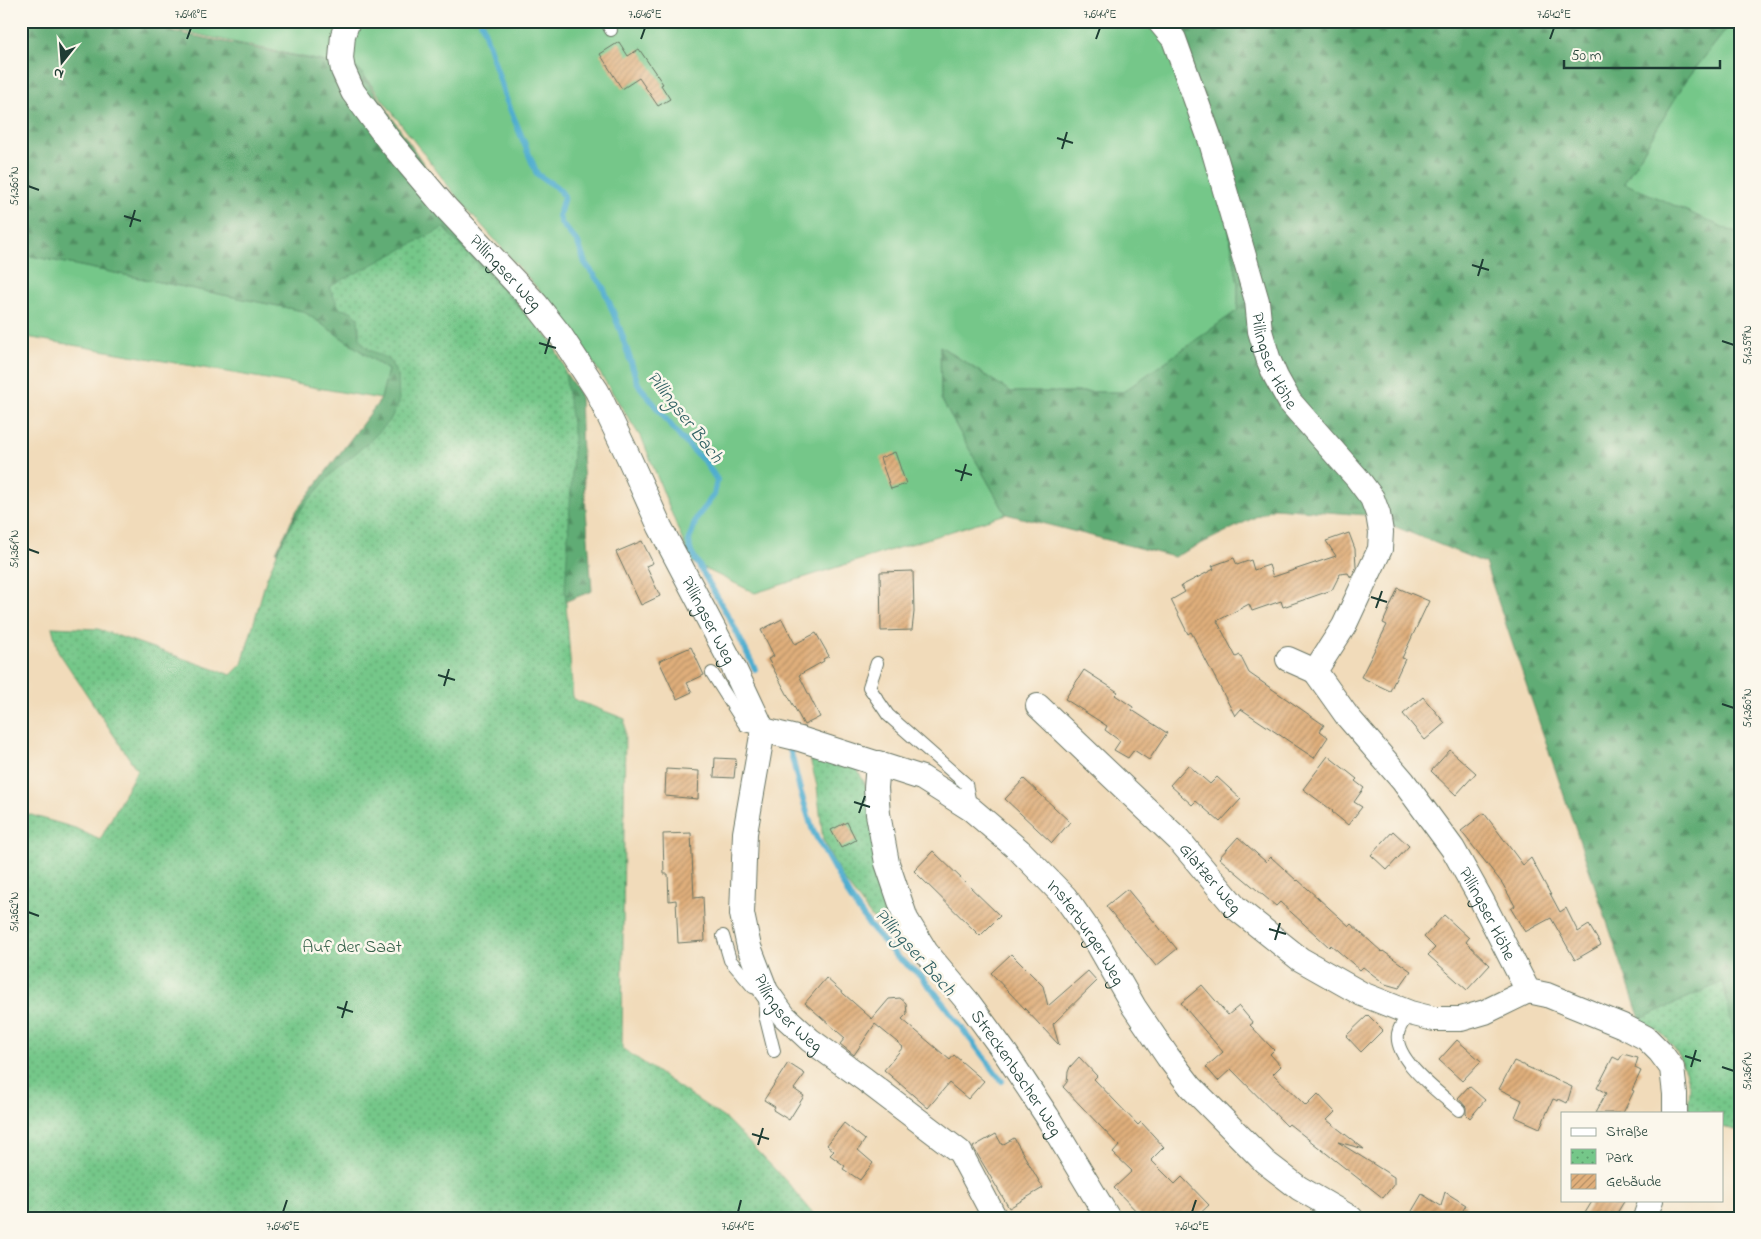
<svg xmlns="http://www.w3.org/2000/svg" width="1761" height="1239" font-family="'Indie Flower',sans-serif">
  <style>
    .grass { fill: #75c789; stroke: #4a825e }
    .forest { fill: url(#forest-firs); stroke: #407454 }
    .park { fill: url(#park-dots); stroke: #4a825e }
    .lines { fill: none; stroke-linecap: round; stroke-linejoin: round }
    .stream { stroke: #50adcf; stroke-width: 6 }
    .building { fill: url(#building-hatch) }
    .service-casing { stroke: #687463; stroke-width: 14 }
    .minor-casing { stroke: #687463; stroke-width: 26 }
    .service { stroke: #fff; stroke-width: 12 }
    .minor { stroke: #fff; stroke-width: 24 }
    .ticks { fill: none; stroke: #1f3d34; stroke-width: 2 }
    .labels { text-anchor: middle; stroke-width: 5; stroke-linejoin: round; paint-order: stroke }
    .street-label { font-size: 18px; fill: #1f3d34; stroke: #fbf7ec }
    .park-label { font-size: 18px; fill: #346049; stroke: #fbf7ec }
    .water-label { font-size: 19px; font-style: italic; fill: #2e5f62; stroke: #fbf7ec }
    .neatline { fill: none; stroke: #1f3d34; stroke-width: 2 }
    .ticks-label { font-size: 12px; text-anchor: middle; fill: #1f3d34 }
  </style>
  <defs>
    <pattern id="forest-firs" width="22" height="20" patternUnits="userSpaceOnUse" patternTransform="scale(1.25)"><rect width="22" height="20" fill="#60ac75"/><path d="M5 1l3.5 6h-7zM16 11l3.5 6h-7z" fill="#4f8d61"/></pattern>
    <pattern id="park-dots" width="8" height="8" patternUnits="userSpaceOnUse" patternTransform="scale(1.25)"><rect width="8" height="8" fill="#75c789"/><path d="M2 2h.1M6 6h.1" fill="none" stroke="#5fa371" stroke-width="1.8" stroke-linecap="round"/></pattern>
    <pattern id="building-hatch" width="6" height="6" patternUnits="userSpaceOnUse" patternTransform="scale(1.25)"><rect width="6" height="6" fill="#e0af7b"/><path d="M-1 1l2-2M0 6l6-6M5 7l2-2" fill="none" stroke="#b59066"/></pattern>
  </defs>
  <rect width="100%" height="100%" fill="#fbf7ec"/>
  <filter id="ink" filterUnits="userSpaceOnUse"><feTurbulence type="fractalNoise" baseFrequency=".02" numOctaves="2"/><feDisplacementMap in="SourceGraphic" scale="10" xChannelSelector="R" yChannelSelector="G"/><feConvolveMatrix kernelMatrix="1 2 1 2 8 2 1 2 1" color-interpolation-filters="sRGB"/></filter>
  <filter id="wash" filterUnits="userSpaceOnUse"><feTurbulence type="fractalNoise" baseFrequency=".0096" numOctaves="4" result="noise"/><feDisplacementMap in="SourceGraphic" scale="20" xChannelSelector="R" yChannelSelector="G"/><feGaussianBlur stdDeviation="1.12" result="paint"/><feColorMatrix in="noise" values="0 0 0 0 0 0 0 0 0 0 0 0 0 0 0 0 0 1.4 0 .05"/><feComposite in="paint" operator="in"/></filter>
  <g filter="url(#wash)">
    <rect width="100%" height="100%" fill="#f1dbba"/>
    <g class="grass">
      <polygon points="134,21 1156,21 1215,147 1238,284 1238,310 1123,392 1011,392 940,346 941,399 1006,514 755,593 691,562 643,441 568,323 456,196 359,69"/>
      <polygon points="1733,21 1740,21 1740,235 1624,183 1687,79"/>
      <polygon points="21,254 303,311 388,370 381,399 21,336"/>
    </g>
    <g class="forest">
      <polygon points="21,21 119,21 359,69 580,394 582,455 592,591 554,606 363,550 276,552 297,510 381,399 388,370 303,311 21,254"/>
      <polygon points="1156,21 1733,21 1687,79 1624,183 1740,235 1740,1064 1722,982 1640,1019 1485,563 1366,515 1274,508 1174,557 1006,514 941,399 940,346 1011,392 1123,392 1238,310 1238,284 1215,147"/>
    </g>
    <g class="park">
      <polygon points="443,228 550,339 564,366 574,438 565,590 573,699 625,719 622,1048 727,1120 788,1183 817,1218 21,1218 21,812 75,828 100,840 137,770 58,651 52,627 98,629 231,675 242,664 266,580 280,546 302,508 334,471 369,442 389,422 399,403 398,376 389,359 368,349 360,340 358,318 351,311 340,309 329,287"/>
      <polygon points="807,747 855,765 865,784 903,935 873,919 841,876 823,840 817,786"/>
      <polygon points="1723,982 1740,1064 1740,1131 1722,1127 1722,1113 1688,1113 1690,1088 1685,1071 1677,1052 1663,1035 1640,1019"/>
    </g>
    <g class="lines">
      <g class="stream">
        <path d="M481,21L506,99L537,174C548,183 557,184 564,196L559,216L561,223L578,243L585,263L603,287L621,332L638,384L681,438L706,463L717,480L714,495L697,517L689,540L690,550L731,621L755,669"/>
        <polyline points="790,749 800,790 813,831 851,899 869,925 896,956 920,975 936,994 1002,1081"/>
      </g>
    </g>
    <g id="blocks">
      <g class="building">
        <polygon points="619,42 628,56 639,49 663,84 661,85 670,99 658,106 639,78 622,89 600,54"/>
        <polygon points="895,452 906,484 891,489 880,458"/>
        <polygon points="1349,533 1355,549 1356,567 1351,578 1348,573 1340,574 1332,590 1283,607 1281,601 1252,611 1249,604 1217,621 1236,657 1240,655 1249,673 1324,725 1320,731 1328,737 1314,758 1241,709 1235,716 1191,632 1188,634 1171,600 1185,592 1181,586 1214,569 1212,566 1234,558 1237,565 1251,560 1254,570 1269,565 1273,577 1336,556 1326,541"/>
        <polygon points="642,541 653,563 646,566 660,596 641,605 616,552"/>
        <polygon points="913,571 914,612 912,630 881,631 880,572"/>
        <polygon points="1398,588 1429,601 1402,658 1405,659 1390,691 1361,677 1387,625 1383,623"/>
        <polygon points="782,619 795,644 816,633 829,656 823,659 824,661 799,675 820,717 804,725 768,659 774,656 761,630"/>
        <polygon points="691,647 704,675 687,683 692,692 677,699 659,661"/>
        <polygon points="1084,670 1118,692 1115,695 1133,707 1132,710 1167,733 1149,760 1134,750 1128,758 1114,750 1120,741 1105,730 1107,726 1065,699"/>
        <polygon points="1423,697 1445,723 1425,740 1403,714"/>
        <polygon points="1450,750 1476,773 1456,795 1431,771"/>
        <polygon points="1328,756 1357,779 1355,781 1364,788 1354,802 1362,807 1348,825 1332,812 1333,811 1303,789"/>
        <polygon points="715,758 736,759 734,778 714,777"/>
        <polygon points="1188,765 1210,784 1217,777 1241,799 1220,822 1196,801 1192,805 1170,785"/>
        <polygon points="666,769 699,771 698,799 665,796"/>
        <polygon points="1024,779 1070,822 1052,843 1005,799"/>
        <polygon points="1484,813 1523,865 1531,858 1560,912 1566,908 1578,932 1589,925 1601,945 1575,960 1551,918 1525,932 1511,909 1515,906 1502,883 1461,831"/>
        <polygon points="847,822 856,840 841,848 831,830"/>
        <polygon points="1393,831 1409,846 1387,870 1371,855"/>
        <polygon points="691,833 694,898 703,897 705,941 678,943 676,900 669,901 668,874 664,874 663,834"/>
        <polygon points="1238,837 1266,862 1271,857 1297,881 1298,880 1349,926 1351,924 1382,952 1383,951 1411,971 1399,988 1385,984 1363,967 1360,970 1331,945 1329,947 1280,902 1276,906 1219,858"/>
        <polygon points="933,851 1000,916 980,936 914,871"/>
        <polygon points="1127,889 1177,949 1156,966 1106,906"/>
        <polygon points="1444,915 1469,938 1466,942 1490,965 1467,990 1428,955 1435,948 1424,937"/>
        <polygon points="1011,954 1043,986 1048,1006 1088,971 1097,981 1053,1024 1059,1045 991,973"/>
        <polygon points="826,978 872,1019 889,999 900,998 906,1003 907,1014 902,1019 950,1060 954,1055 984,1081 968,1099 949,1083 928,1108 884,1070 903,1047 875,1024 854,1055 840,1044 845,1038 805,1003"/>
        <polygon points="1202,985 1228,1015 1239,1006 1253,1023 1250,1025 1274,1050 1270,1054 1281,1066 1273,1074 1306,1106 1318,1094 1335,1112 1327,1120 1364,1149 1338,1142 1394,1177 1394,1184 1383,1198 1289,1124 1287,1126 1231,1069 1218,1081 1206,1067 1223,1052 1181,1003"/>
        <polygon points="1368,1015 1383,1030 1361,1052 1346,1036"/>
        <polygon points="1457,1040 1481,1061 1462,1081 1439,1060"/>
        <polygon points="1623,1054 1638,1058 1635,1068 1641,1071 1632,1090 1634,1091 1623,1113 1595,1113 1606,1093 1597,1088 1613,1057 1619,1060"/>
        <polygon points="1079,1057 1097,1076 1094,1079 1138,1125 1141,1122 1164,1147 1151,1160 1175,1184 1182,1177 1209,1205 1195,1218 1143,1218 1114,1188 1132,1171 1113,1153 1119,1146 1063,1087 1067,1082 1068,1072 1070,1067"/>
        <polygon points="1514,1061 1572,1087 1567,1103 1559,1099 1558,1101 1553,1099 1540,1128 1515,1117 1522,1100 1499,1089"/>
        <polygon points="788,1063 805,1074 794,1089 804,1096 789,1120 773,1110 775,1107 764,1100"/>
        <polygon points="1469,1086 1485,1100 1470,1118 1466,1114 1466,1107 1458,1098"/>
        <polygon points="844,1123 865,1140 858,1150 873,1163 860,1180 843,1169 845,1166 830,1155 834,1151 827,1145"/>
        <polygon points="996,1134 1002,1145 1014,1138 1043,1188 1009,1208 973,1147"/>
        <polygon points="1445,1192 1466,1205 1459,1217 1460,1218 1408,1218 1422,1194 1441,1206"/>
        <polygon points="1593,1200 1625,1200 1614,1218 1582,1218"/>
      </g>
    </g>
  </g>
  <g filter="url(#ink)">
    <use href="#blocks" fill-opacity="0" stroke="#687463" stroke-width="1"/>
    <g class="lines">
      <defs>
        <g id="service">
          <polyline points="606,21 611,30"/>
          <polyline points="877,663 869,687 888,715 966,784 971,809"/>
          <polyline points="712,673 745,725 763,730"/>
          <polyline points="723,936 730,960 753,987 766,991 765,1015 774,1051"/>
          <path d="M1410,1013C1406,1018 1401,1024 1399,1030C1389,1057 1441,1094 1459,1110"/>
        </g>
        <g id="minor">
          <path id="s1" d="M348,21L343,35L341,59L343,70L353,92L390,142L446,208L536,304L561,336L597,391L629,458L660,527L732,664L763,730L745,833L742,914L749,947L766,991L784,1016L810,1040L864,1079L960,1152L995,1218"/>
          <path id="s2" d="M1159,21L1174,39L1211,142L1257,301L1260,331L1269,361L1276,377L1290,402L1357,478L1372,498L1378,514L1381,532L1380,549L1344,626L1315,671L1347,716L1403,781L1453,849L1481,899L1528,991L1547,995L1623,1026L1646,1038L1660,1052L1672,1068L1675,1094V1113"/>
          <polyline points="1288,659 1315,671"/>
          <path id="s3" d="M1038,706L1179,840L1236,908L1300,959L1362,994L1410,1013L1434,1019H1461L1485,1012L1528,991"/>
          <path id="s4" d="M763,730L800,739L922,778L971,809L1020,851L1065,897L1098,944L1134,1007L1168,1057L1191,1087L1265,1162L1299,1188L1351,1218"/>
          <path id="s5" d="M878,763L876,788L878,814L887,863L906,919L926,952L968,1002L1006,1054L1047,1116L1108,1218"/>
          <polyline points="1645,1218 1651,1200"/>
        </g>
      </defs>
      <use href="#service" class="service-casing"/>
      <use href="#minor" class="minor-casing"/>
      <use href="#service" class="service"/>
      <use href="#minor" class="minor"/>
    </g>
  </g>
  <path class="ticks" d="M187,39L191,28M641,39L645,28M1096,39L1100,28M1550,39L1554,28M1057,138L1073,143M1062,149L1067,132M28,186L39,190M124,216L141,221M130,227L135,210M1472,265L1489,270M1478,276L1483,259M1722,341L1734,345M539,343L556,348M545,354L550,337M955,470L972,475M961,481L966,464M28,549L39,553M1371,597L1387,602M1376,608L1382,591M438,675L455,680M444,686L449,669M1722,704L1734,708M854,802L870,807M859,813L865,796M28,912L39,916M1269,929L1286,934M1275,940L1280,923M337,1007L353,1012M342,1018L347,1001M1685,1056L1701,1061M1691,1067L1696,1050M1722,1067L1734,1071M752,1134L769,1139M758,1145L763,1128M283,1212L287,1200M738,1212L741,1200M1192,1212L1196,1200"/>
  <g class="labels">
    <g class="street-label">
      <text dy="6" stroke="none"><textPath href="#s1" startOffset="311">Pillingser Weg</textPath></text>
      <text dy="6" stroke="none"><textPath href="#s2" startOffset="361">Pillingser Höhe</textPath></text>
      <text dy="6" stroke="none"><textPath href="#s1" startOffset="716">Pillingser Weg</textPath></text>
      <text dy="6" stroke="none"><textPath href="#s3" startOffset="244">Glatzer Weg</textPath></text>
      <text dy="6" stroke="none"><textPath href="#s2" startOffset="1022">Pillingser Höhe</textPath></text>
      <text dy="6" stroke="none"><textPath href="#s4" startOffset="394">Insterburger Weg</textPath></text>
      <text dy="6" stroke="none"><textPath href="#s1" startOffset="1136">Pillingser Weg</textPath></text>
      <text dy="6" stroke="none"><textPath href="#s5" startOffset="350">Streckenbacher Weg</textPath></text>
    </g>
    <g class="park-label">
      <text x="352" y="952">Auf der Saat</text>
    </g>
    <g class="water-label">
      <text transform="translate(686 416) rotate(52)" y="7">Pillingser Bach</text>
      <text transform="translate(916 951) rotate(48)" y="7">Pillingser Bach</text>
    </g>
  </g>
  <rect width="1761" height="1239" fill="none" stroke="#fbf7ec" stroke-width="55"/>
  <rect x="1561" y="1112" width="162" height="90" fill="#fbf7ec" stroke="#a3ada2"/>
  <rect x="1571" y="1128" width="25" height="8" fill="#ffffff" stroke="#a3ada2"/>
  <text x="1606" y="1136" font-size="15" fill="#1f3d34">Straße</text>
  <rect x="1571" y="1149" width="25" height="15" fill="url(#park-dots)" stroke="#a3ada2"/>
  <text x="1606" y="1162" font-size="15" fill="#1f3d34">Park</text>
  <rect x="1571" y="1174" width="25" height="15" fill="url(#building-hatch)" stroke="#a3ada2"/>
  <text x="1606" y="1186" font-size="15" fill="#1f3d34">Gebäude</text>
  <g transform="translate(62 62) rotate(197)" stroke="#fbf7ec" stroke-width="4" paint-order="stroke">
  <path d="M0-4L9 19L0 12L-9 19Z" fill="#1f3d34"/>
  <text y="-8" font-size="14" font-weight="bold" text-anchor="middle" fill="#1f3d34">N</text>
  </g>
  <path d="M1564 60v8h156v-8" fill="none" stroke="#1f3d34" stroke-width="2.5"/>
  <text x="1571" y="60" font-size="15" fill="#1f3d34" stroke="#fbf7ec" stroke-width="4" paint-order="stroke">50 m</text>
  <rect x="28" y="28" width="1706" height="1184" class="neatline"/>
  <g class="ticks-label">
    <text x="191" y="18">7.648°E</text>
    <text x="645" y="18">7.646°E</text>
    <text x="1100" y="18">7.644°E</text>
    <text x="1554" y="18">7.642°E</text>
    <text transform="translate(14 186) rotate(-90)" y="4">51.360°N</text>
    <text transform="translate(1747 345) rotate(-90)" y="4">51.359°N</text>
    <text transform="translate(14 549) rotate(-90)" y="4">51.361°N</text>
    <text transform="translate(1747 708) rotate(-90)" y="4">51.360°N</text>
    <text transform="translate(14 912) rotate(-90)" y="4">51.362°N</text>
    <text transform="translate(1747 1071) rotate(-90)" y="4">51.361°N</text>
    <text x="283" y="1230">7.646°E</text>
    <text x="738" y="1230">7.644°E</text>
    <text x="1192" y="1230">7.642°E</text>
  </g>
</svg>
